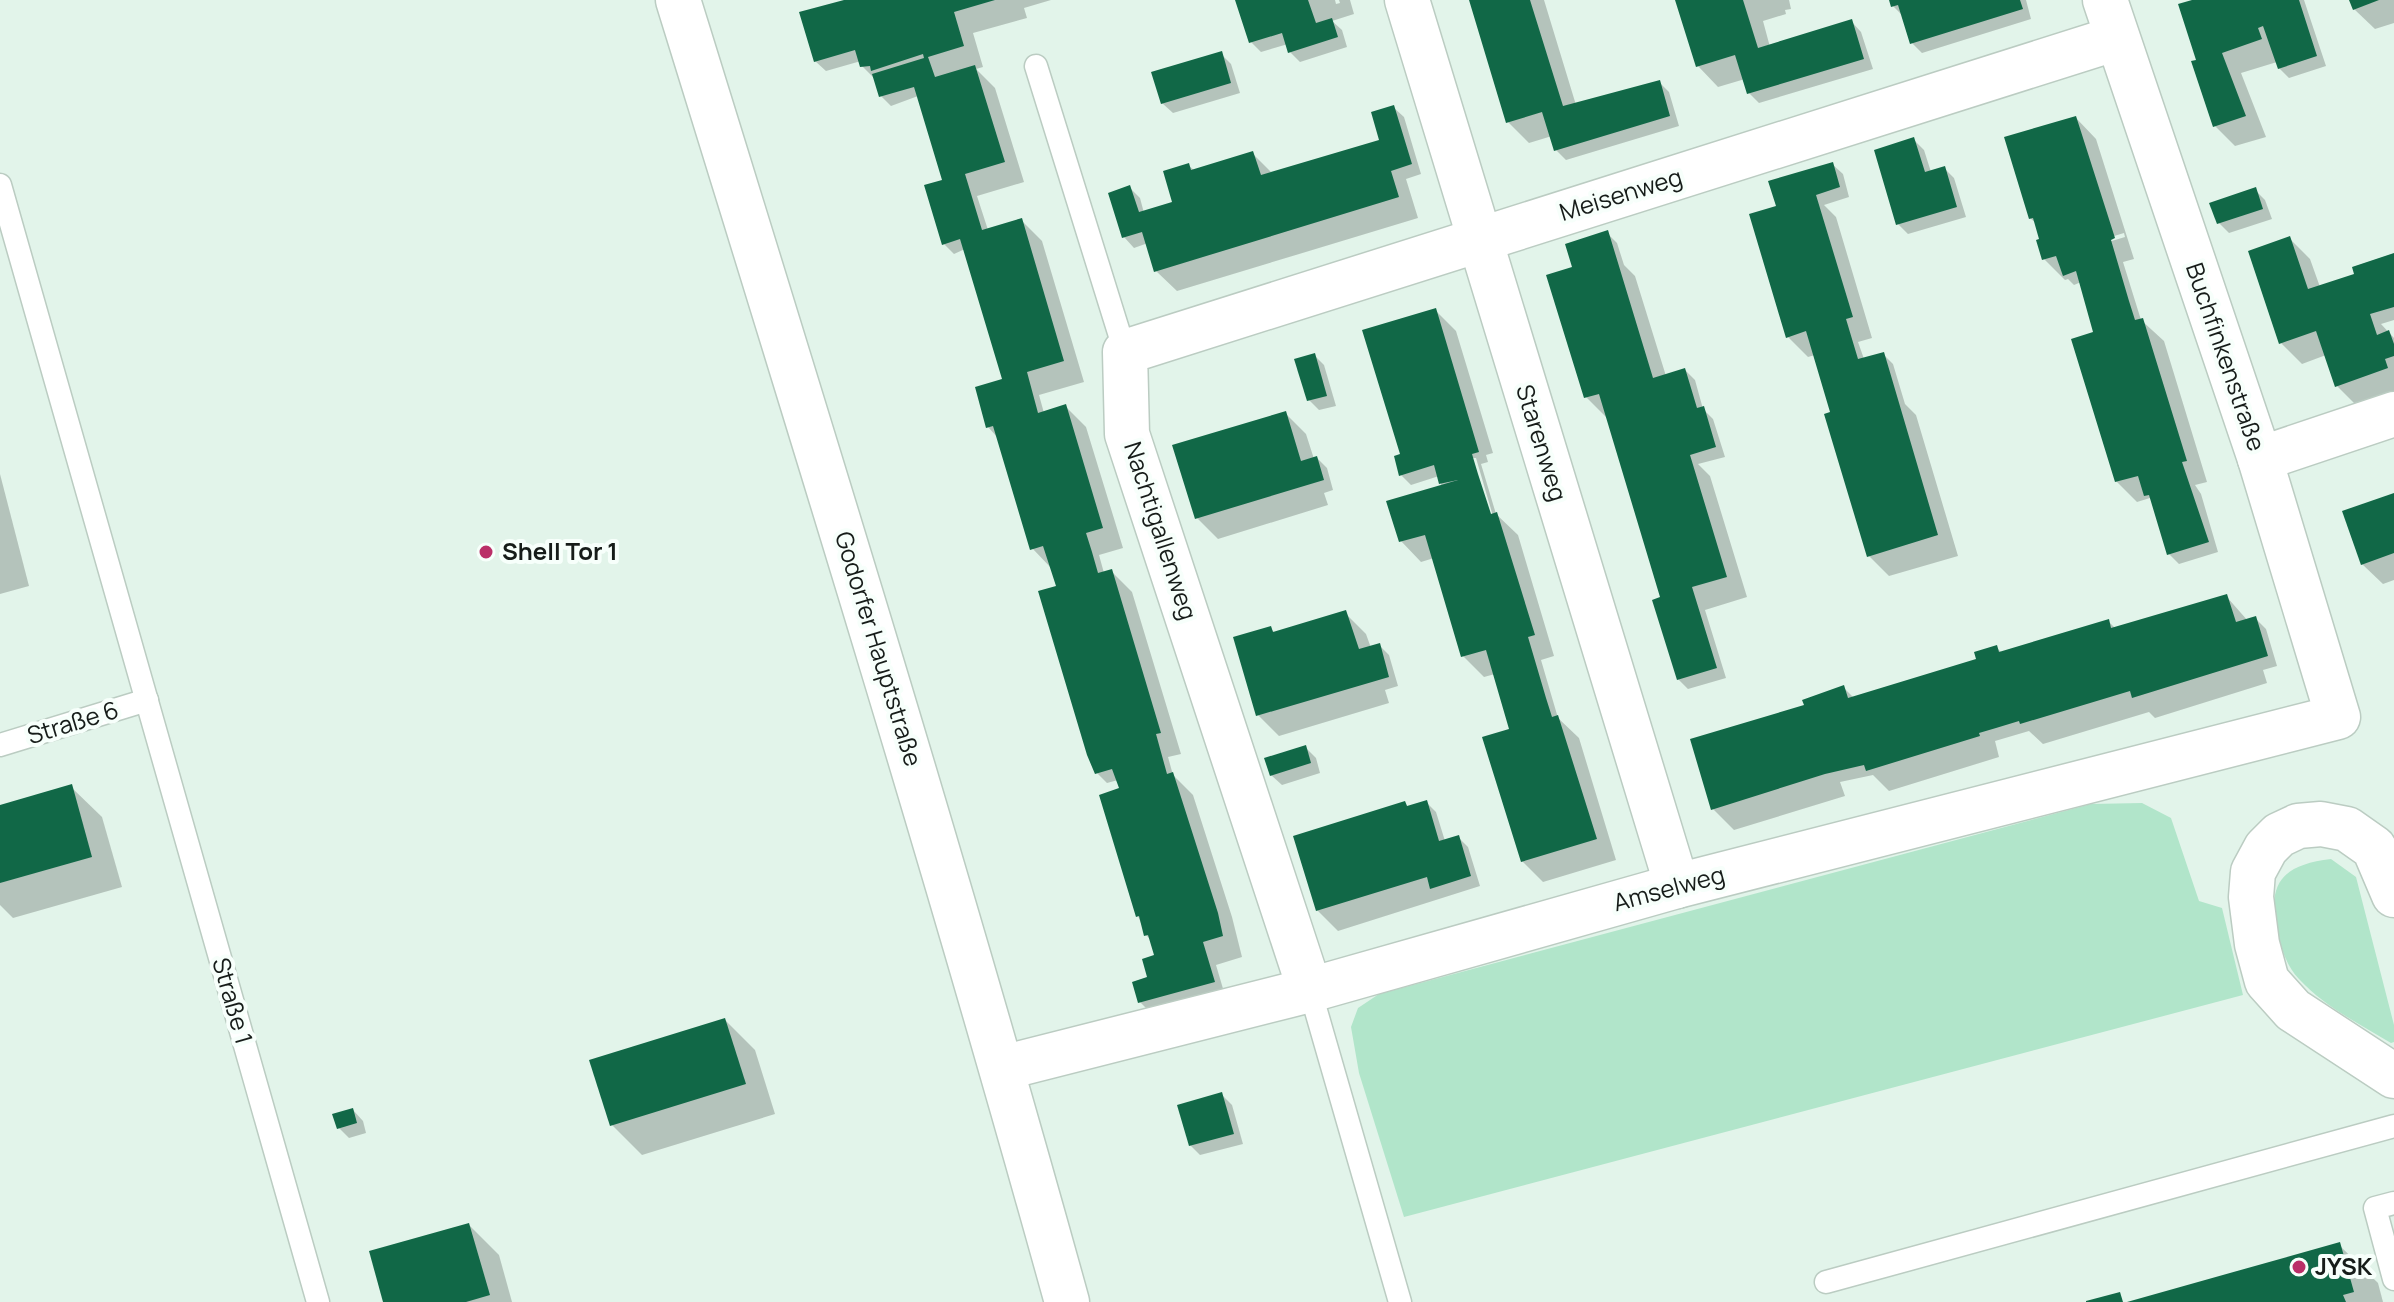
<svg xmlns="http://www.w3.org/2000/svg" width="2394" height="1302" font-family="Manrope,sans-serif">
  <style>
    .green { fill: #b1e5ca }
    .shadow { fill: #0003; fill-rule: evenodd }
    .building { fill: #116847 }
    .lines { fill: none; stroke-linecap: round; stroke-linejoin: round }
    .service-casing { stroke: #bbccc2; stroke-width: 25 }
    .minor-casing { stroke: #bbccc2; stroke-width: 47 }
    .secondary-casing { stroke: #bbccc2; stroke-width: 47 }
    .service { stroke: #fff; stroke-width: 22 }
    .minor { stroke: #fff; stroke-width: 44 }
    .secondary { stroke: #fff; stroke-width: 44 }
    .poi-dot { fill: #ba2f68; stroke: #f7fffb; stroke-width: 3 }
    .labels { text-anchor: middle; stroke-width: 8; stroke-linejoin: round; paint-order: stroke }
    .street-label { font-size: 24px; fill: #161c19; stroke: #f7fffb }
    .poi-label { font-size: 24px; font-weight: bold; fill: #161c19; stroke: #f7fffb; text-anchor: start }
  </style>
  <rect width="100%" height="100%" fill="#e2f4ea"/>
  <g class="green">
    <polygon points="2142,803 2171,818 2199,901 2222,908 2243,995 1404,1217 1359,1073 1351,1027 1358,1008 1379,994 2091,804"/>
    <path d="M2331,859L2356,877L2394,1025V1042L2391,1043C2358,1023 2325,1007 2299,979C2287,966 2282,951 2278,934C2266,884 2281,865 2331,859Z"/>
  </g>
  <g class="shadow">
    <polygon points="851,0 1051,0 1024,8 1027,18 973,33 983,67 976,69 995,88 1024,182 977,196 988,230 1021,220 1042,241 1084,382 1039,395 1044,413 1065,406 1086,427 1123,548 1099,555 1104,573 1111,571 1132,592 1181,754 1168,757 1173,775 1193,795 1232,917 1242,957 1216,965 1224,992 1150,1012 1140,1002 1157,957 1152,941 1146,935 1138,916 1123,790 1118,780 1107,783 1097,773 1060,587 1053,570 1032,548 998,438 988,427 1006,381 965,249 954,254 944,244 944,182 918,96 891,106 881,96 877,81 862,66 861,61 826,71 815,61"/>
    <polygon points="1238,0 1335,0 1336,4 1340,3 1339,0 1350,0 1354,14 1332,21 1342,30 1347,47 1300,62 1290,52 1288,44 1261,52 1251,42"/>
    <polygon points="1471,0 1544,0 1576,105 1659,82 1669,92 1679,126 1566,160 1556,150 1552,136 1529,143 1508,122"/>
    <polygon points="1677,0 1789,0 1791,9 1785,10 1786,14 1763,21 1770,47 1851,21 1861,32 1873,69 1759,103 1749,93 1745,79 1718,87 1698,66"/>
    <polygon points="1891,0 2026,0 2031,19 1922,53 1912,43 1904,17 1893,6"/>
    <polygon points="2198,0 2304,0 2326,66 2289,78 2279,68 2277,62 2241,73 2266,137 2235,146 2215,126 2199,61"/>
    <polygon points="2352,0 2394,0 2394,23 2375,29 2354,9"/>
    <polygon points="1221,54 1231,64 1240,93 1173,113 1162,103"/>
    <polygon points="1393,107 1404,117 1421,174 1406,179 1418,218 1177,291 1156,271 1148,243 1134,248 1124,237 1130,188 1140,198 1144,213 1174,204 1188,165 1195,171 1253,154 1273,174 1383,141"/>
    <path d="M2076,118L2096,139L2134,259L2123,262L2141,320L2164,341L2207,482L2195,485L2201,494L2218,552L2179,564L2169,554L2153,502L2150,498L2137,502L2116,481L2095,334L2081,282L2074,285L2068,279L2065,280L2044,259L2037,224L2030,218ZM2124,233L2125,237L2058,257V253Z"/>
    <polygon points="1914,140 1924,150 1931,172 1944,168 1954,178 1966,217 1908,234 1898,224"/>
    <polygon points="1832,164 1843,174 1849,197 1824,205 1836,217 1872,338 1858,342 1864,359 1883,354 1893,364 1905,404 1916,415 1958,556 1889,576 1869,556 1834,413 1815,355 1808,357 1788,337 1778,207"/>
    <polygon points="2255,190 2265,200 2272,219 2229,233 2219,223"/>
    <polygon points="1607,233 1617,243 1624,265 1635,276 1666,376 1685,370 1695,380 1703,409 1713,419 1725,457 1698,464 1710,476 1747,597 1705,610 1726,678 1688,689 1678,679 1663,598 1607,418 1586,397 1574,268"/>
    <polygon points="2289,238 2310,259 2320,287 2357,275 2394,255 2394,320 2381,324 2394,338 2394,394 2358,407 2337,386 2326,355 2302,364 2281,343"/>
    <path d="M1435,310L1456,331L1493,453L1486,455L1488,462L1481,464L1496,514L1518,535L1554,656L1541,660L1558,718L1579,738L1616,860L1543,882L1522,861L1514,730L1495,674L1484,677L1463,656L1434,558L1421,562L1401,541L1444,496L1439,476L1411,485L1401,475ZM1472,458H1476L1495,523L1492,524Z"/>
    <polygon points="1314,355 1324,365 1336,406 1319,410 1309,400"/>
    <polygon points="1285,413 1306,434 1314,459 1317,458 1327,468 1333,490 1324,493 1328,505 1218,539 1197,518"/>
    <polygon points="0,474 29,586 0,594"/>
    <polygon points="2394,495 2394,580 2383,584 2362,564"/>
    <polygon points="2226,596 2248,621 2256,619 2266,629 2277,666 2263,670 2267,683 2155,718 2149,712 2043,744 2029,731 1995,741 1999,757 1889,791 1873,775 1840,782 1845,796 1734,830 1713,809 1807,707 1843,687 1854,698 1979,660 1996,647 2002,653 2108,621 2116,629"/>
    <polygon points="1345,613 1366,634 1371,648 1379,645 1389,655 1398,686 1385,690 1389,703 1279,736 1258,715 1270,628 1276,634"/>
    <polygon points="1306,748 1316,758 1320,773 1282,785 1271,775"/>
    <polygon points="71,787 102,817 122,887 13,918 0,905 0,807"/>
    <polygon points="1426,802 1436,812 1445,841 1458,837 1468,847 1480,886 1338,931 1317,910 1405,804 1408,807"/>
    <polygon points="725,1020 755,1050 775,1114 642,1155 612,1125"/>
    <polygon points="1222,1095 1232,1105 1243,1144 1200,1155 1190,1145"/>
    <polygon points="353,1110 363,1121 366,1133 349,1138 339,1128"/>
    <polygon points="469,1225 499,1255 512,1302 385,1302"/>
    <polygon points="2339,1245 2378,1283 2383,1302 2131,1302"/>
  </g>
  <g class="building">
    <polygon points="844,0 995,0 954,12 964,46 928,57 935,77 975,65 1005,162 965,174 982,230 1022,218 1064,361 1027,372 1038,413 1066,404 1103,528 1086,533 1092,552 1098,573 1112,569 1161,733 1156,734 1167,774 1173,772 1218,913 1223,936 1203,942 1215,982 1138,1003 1132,982 1147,977 1142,959 1154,955 1148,935 1144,936 1139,916 1136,917 1099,795 1119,788 1112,769 1095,774 1087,755 1038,591 1056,586 1043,546 1030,550 993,426 986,428 975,387 1002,379 960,239 942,245 924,185 942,180 914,87 879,97 872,74 924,58 923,54 871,71 870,66 860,67 855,50 814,62 799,12"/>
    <polygon points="1235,0 1308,0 1316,23 1332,18 1338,37 1288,53 1282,33 1249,43"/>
    <polygon points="1469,0 1530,0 1563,106 1660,80 1670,116 1554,151 1542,112 1506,123"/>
    <polygon points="1675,0 1743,0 1758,48 1852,19 1864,59 1747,94 1735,55 1696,67"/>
    <polygon points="1889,0 2020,0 2023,9 1910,44 1898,5 1891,7"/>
    <polygon points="2192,0 2299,0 2317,56 2278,69 2263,26 2258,28 2262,39 2222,53 2246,116 2213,127 2191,61 2196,60 2178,4"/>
    <polygon points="2349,0 2379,0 2353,10"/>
    <polygon points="1222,51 1231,83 1161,104 1151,72"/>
    <polygon points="1394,105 1412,164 1391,171 1399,197 1154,272 1142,232 1122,238 1108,193 1130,185 1139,212 1172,202 1163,171 1189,163 1191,170 1253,151 1261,175 1379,140 1371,112"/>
    <polygon points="2076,116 2115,238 2111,240 2129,301 2135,320 2143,318 2187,461 2182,462 2209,542 2167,555 2149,495 2144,496 2138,476 2115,482 2071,339 2093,332 2076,271 2063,276 2056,256 2042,260 2036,240 2039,239 2033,218 2029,219 2004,137"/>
    <polygon points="1914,137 1925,172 1945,166 1957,207 1896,225 1874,150"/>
    <polygon points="1833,162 1840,187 1816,195 1853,317 1846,319 1858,359 1884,352 1938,535 1867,557 1824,414 1830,412 1806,331 1786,338 1749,214 1776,206 1768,181"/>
    <polygon points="2256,187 2263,209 2217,224 2209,203"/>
    <polygon points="1608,230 1653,378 1685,368 1697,408 1704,406 1716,447 1690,455 1727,577 1692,587 1717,668 1677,680 1652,600 1660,597 1599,394 1584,398 1546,275 1572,267 1565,244"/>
    <polygon points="2290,236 2308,289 2354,274 2352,267 2394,253 2394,307 2370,314 2377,335 2389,330 2394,344 2394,356 2385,359 2388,368 2335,387 2316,331 2279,344 2248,251"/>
    <polygon points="1436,308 1479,452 1472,454 1478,474 1491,514 1497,512 1535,635 1528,637 1546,698 1552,717 1558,715 1597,839 1521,862 1482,737 1509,729 1486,650 1461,657 1425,535 1399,542 1386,501 1458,480 1439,484 1434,465 1399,476 1394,456 1400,454 1362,330"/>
    <polygon points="1315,353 1327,396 1307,401 1294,359"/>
    <polygon points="1286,411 1301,461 1317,456 1324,480 1195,519 1172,445"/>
    <polygon points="2394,493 2394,553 2361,565 2342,511"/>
    <polygon points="2227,594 2236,622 2256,616 2268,656 2132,698 2130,691 2020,724 2019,721 1996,728 1979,733 1980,736 1866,771 1864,765 1825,774 1711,810 1690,739 1804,705 1802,700 1844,685 1848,698 1976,659 1974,652 1997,645 1999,652 2109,619 2111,628"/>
    <polygon points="1346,610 1359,649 1380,643 1389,677 1256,716 1233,637 1271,626 1273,632"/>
    <polygon points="1306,745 1311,763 1270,776 1264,758"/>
    <polygon points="72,784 92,857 0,883 0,805"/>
    <polygon points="1427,800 1439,841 1459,835 1471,876 1430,889 1427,877 1316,911 1293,836 1405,801 1407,806"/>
    <polygon points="725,1018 746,1084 610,1126 589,1060"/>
    <polygon points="1222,1092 1234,1134 1189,1146 1177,1105"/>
    <polygon points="353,1108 357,1123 337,1129 332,1114"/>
    <polygon points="469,1223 490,1295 466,1302 383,1302 369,1251"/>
    <polygon points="2340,1242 2354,1292 2343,1295 2346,1302 2127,1302"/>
    <polygon points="2120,1292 2123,1302 2086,1302 2086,1301"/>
  </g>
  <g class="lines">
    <defs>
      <g id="service">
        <polyline points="1036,66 1125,352"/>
        <polyline points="0,185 318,1302"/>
        <polyline points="0,745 147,700"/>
        <polyline points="1310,990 1400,1302"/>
        <polyline points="2394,1203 2375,1208 2394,1279"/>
        <polyline points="1826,1282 2394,1126"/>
      </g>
      <g id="minor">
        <polyline points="1407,0 1677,886"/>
        <polyline points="2260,459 2394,414"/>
        <polyline points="2394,895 2374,848 2347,829 2321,824 2298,826 2279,835 2266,848 2253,872 2251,897 2257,944 2267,981 2293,1010 2394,1076"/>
        <polyline points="1310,990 1127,434 1125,352 2117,38"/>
        <polyline points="1002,1068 1310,990 1677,886 2338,717 2260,459 2105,0"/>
      </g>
      <path id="secondary" d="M678,0C812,433 946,865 1067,1302"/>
    </defs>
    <use href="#service" class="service-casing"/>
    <use href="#minor" class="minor-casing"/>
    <use href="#secondary" class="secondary-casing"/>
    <use href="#service" class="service"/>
    <use href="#minor" class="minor"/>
    <use href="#secondary" class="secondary"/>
  </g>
  <g class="poi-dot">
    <circle cx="486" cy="552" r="8"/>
    <circle cx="2299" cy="1267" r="8"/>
  </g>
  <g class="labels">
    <g class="street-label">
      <text transform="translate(1621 195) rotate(-17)" y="8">Meisenweg</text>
      <text transform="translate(2225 357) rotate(71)" y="8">Buchfinkenstraße</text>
      <text transform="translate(1541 443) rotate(73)" y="8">Starenweg</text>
      <text transform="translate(1160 531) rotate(72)" y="8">Nachtigallenweg</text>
      <text transform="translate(878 649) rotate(73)" y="8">Godorfer Hauptstraße</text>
      <text transform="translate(73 723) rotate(-17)" y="8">Straße 6</text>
      <text transform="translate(1669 889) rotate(-15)" y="8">Amselweg</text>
      <text transform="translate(232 1001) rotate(74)" y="8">Straße 1</text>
    </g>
    <g class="poi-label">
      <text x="502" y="560">Shell Tor 1</text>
      <text x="2315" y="1275">JYSK</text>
    </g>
  </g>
</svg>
